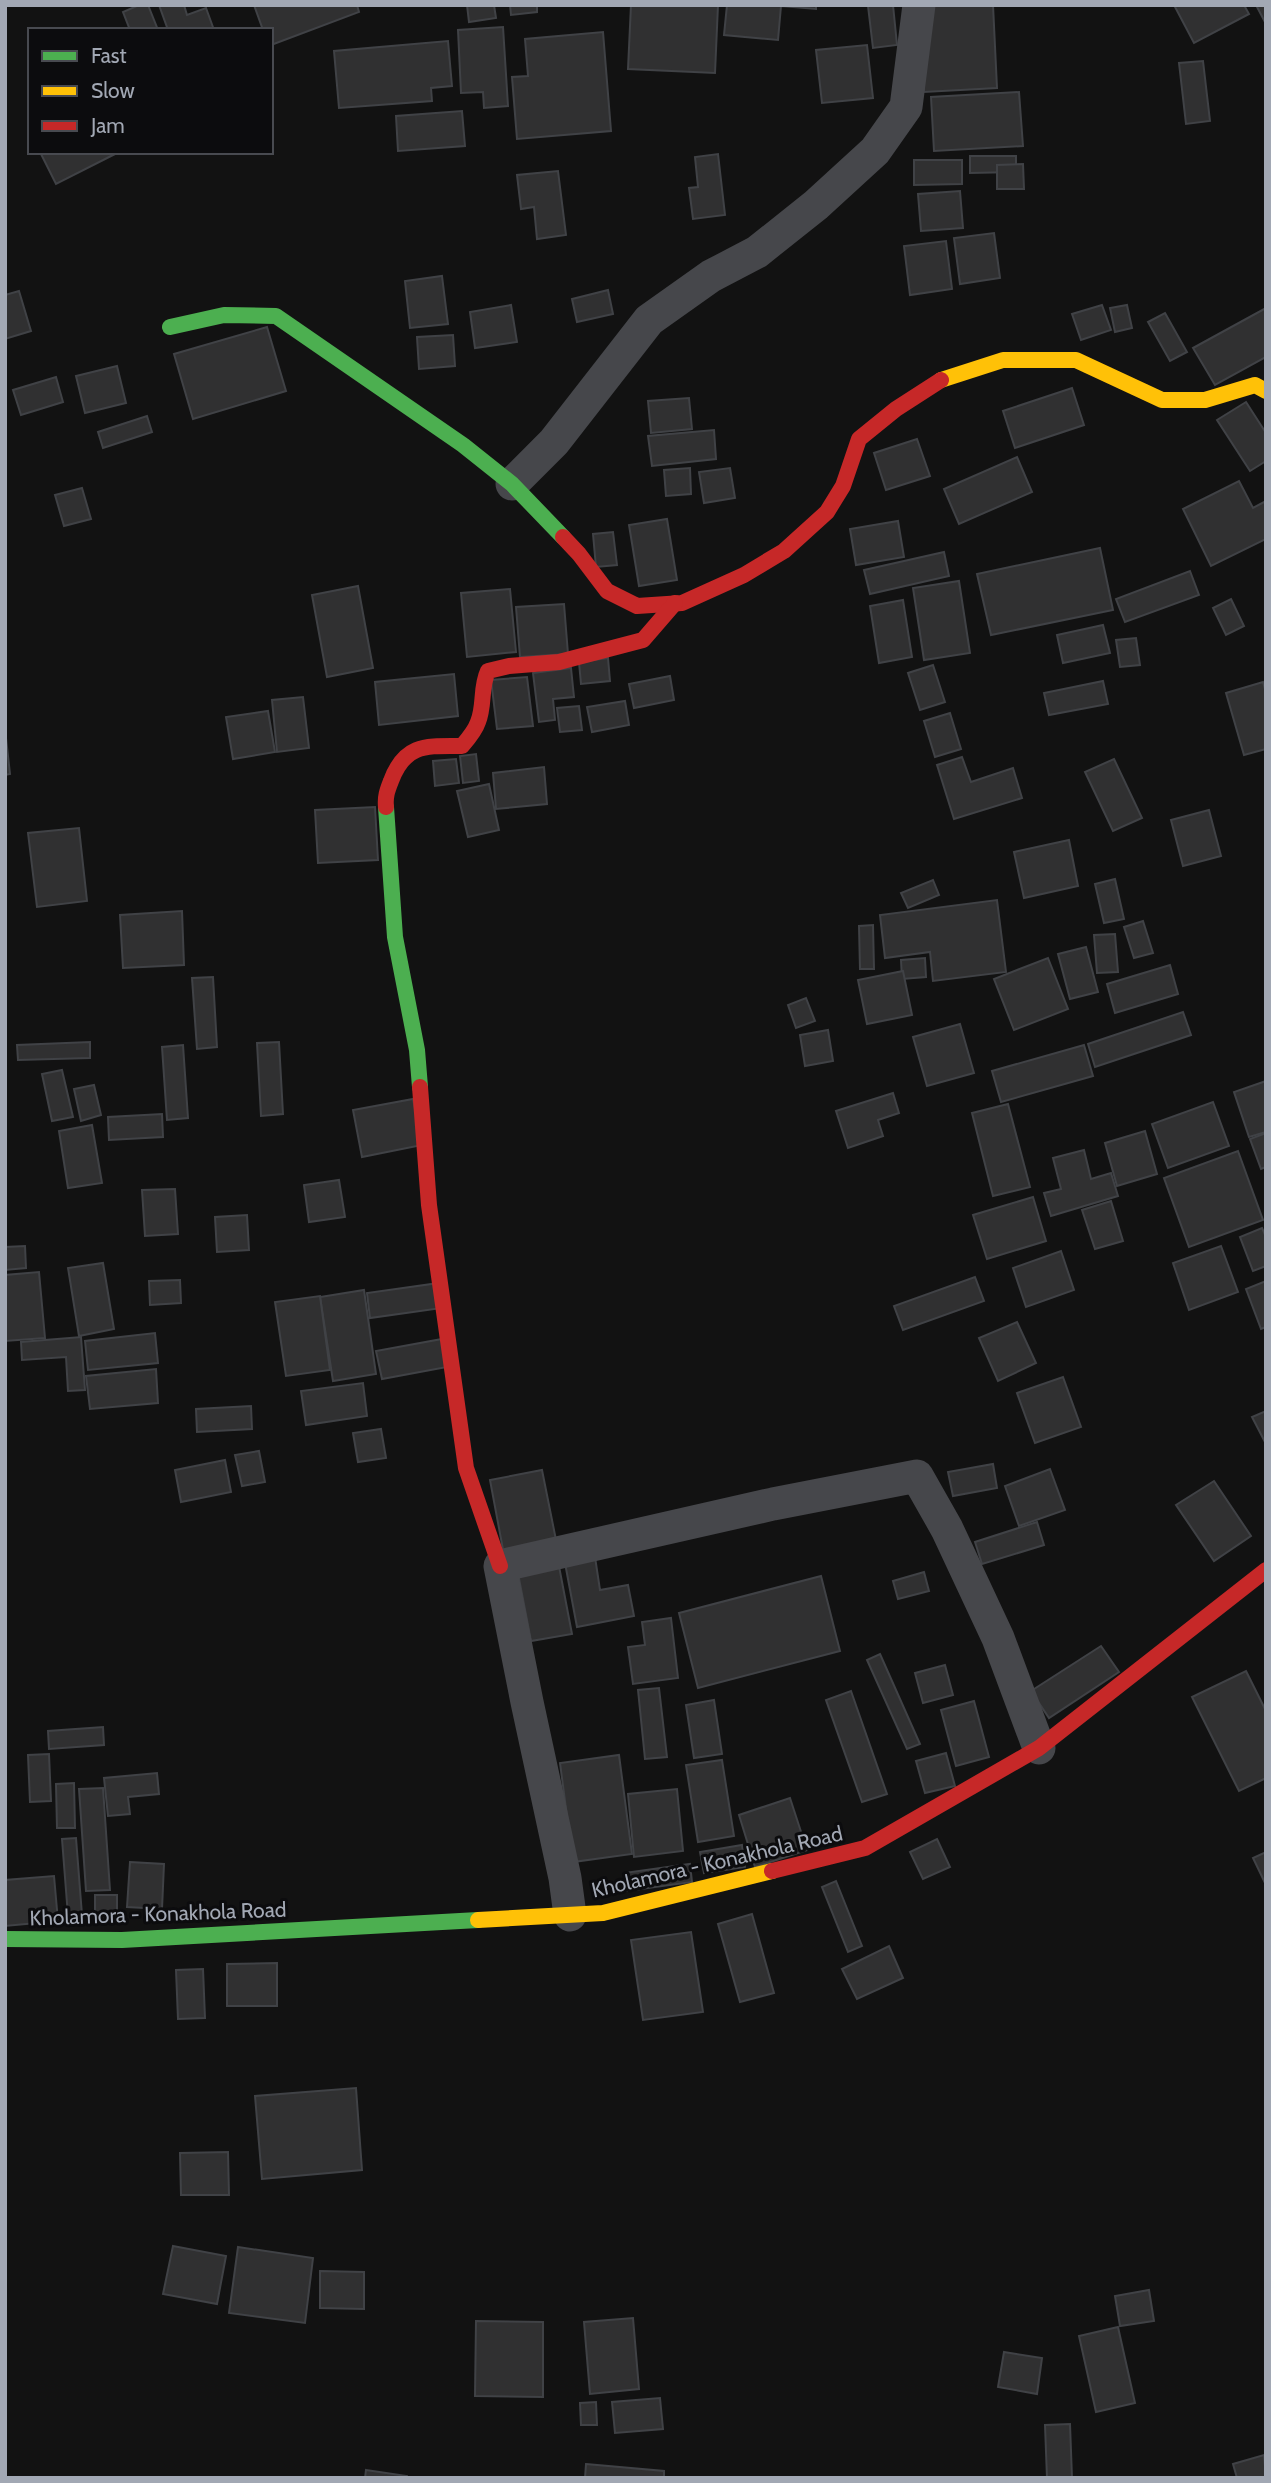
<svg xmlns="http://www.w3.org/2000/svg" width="1271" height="2483" font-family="Cabin,sans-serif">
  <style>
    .building { fill: #303031; stroke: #404246; stroke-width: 2 }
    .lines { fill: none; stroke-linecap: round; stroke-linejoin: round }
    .street { stroke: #46474b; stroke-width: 33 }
    .fast { stroke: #4caf50; stroke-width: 16 }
    .slow { stroke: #ffc107; stroke-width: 16 }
    .jam { stroke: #c62828; stroke-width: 16 }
    .labels { text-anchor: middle; stroke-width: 6; stroke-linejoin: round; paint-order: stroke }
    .street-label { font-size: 21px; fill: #a2a8b4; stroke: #0c0c0e }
  </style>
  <rect width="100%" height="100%" fill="#121212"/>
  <g class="building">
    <polygon points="139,5 148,5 158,30 130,30 123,12"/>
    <polygon points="159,5 184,5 187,15 206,8 214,30 168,30"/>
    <polygon points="254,5 357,5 359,12 271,45 271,30 263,30"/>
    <polygon points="467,5 494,5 496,18 469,22"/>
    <polygon points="510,5 537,5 537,12 511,15"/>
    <polygon points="631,5 718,5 715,73 628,69"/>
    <polygon points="727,5 816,5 816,9 781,6 778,40 724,35"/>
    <polygon points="893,5 897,45 873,48 868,6"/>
    <polygon points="920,5 993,5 997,88 924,92"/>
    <polygon points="1174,5 1244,5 1249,14 1194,43"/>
    <polygon points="1256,5 1266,5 1266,24"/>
    <polygon points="503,27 508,106 484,108 483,92 461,93 458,30"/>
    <polygon points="603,32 611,131 517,139 512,77 528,76 525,39"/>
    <polygon points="448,41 452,86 431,88 432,101 339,108 334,51"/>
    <polygon points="867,45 873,98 822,103 816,50"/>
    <polygon points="1203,61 1210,121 1186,124 1179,63"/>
    <polygon points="1019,92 1023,146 934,151 931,97"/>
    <polygon points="462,111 465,146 398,151 396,116"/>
    <polygon points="40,152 119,152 56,184"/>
    <polygon points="718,154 725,215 693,219 689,188 698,187 695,157"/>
    <polygon points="970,156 1016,156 1016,172 970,173"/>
    <polygon points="914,160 962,160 962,184 914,185"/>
    <polygon points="1023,164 1024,189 997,189 997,165"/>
    <polygon points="558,171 566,235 537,239 534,207 521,209 517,175"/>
    <polygon points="960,191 963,228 921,231 918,194"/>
    <polygon points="994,233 1000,278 960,284 954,238"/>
    <polygon points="946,241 952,289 910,295 904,246"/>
    <polygon points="442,276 448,324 410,328 405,281"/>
    <polygon points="608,290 613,314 577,322 572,299"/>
    <polygon points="19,291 31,331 5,339 5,295"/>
    <polygon points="511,305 517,342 475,348 470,312"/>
    <polygon points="1102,305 1111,330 1081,340 1072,314"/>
    <polygon points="1127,305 1132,328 1115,332 1110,308"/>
    <polygon points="1266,308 1266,357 1215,385 1193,348"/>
    <polygon points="1165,313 1187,352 1170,361 1148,322"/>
    <polygon points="267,327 286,391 193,419 174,354"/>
    <polygon points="453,335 455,366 419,369 417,337"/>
    <polygon points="117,366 126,403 85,413 76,376"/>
    <polygon points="56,377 63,402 21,415 13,390"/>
    <polygon points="1072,388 1084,425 1015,448 1003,411"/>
    <polygon points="689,398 692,429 651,433 648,401"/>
    <polygon points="1246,402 1266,433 1266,461 1250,471 1217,420"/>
    <polygon points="147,416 152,432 103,448 98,432"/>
    <polygon points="714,430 716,459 652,466 648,436"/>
    <polygon points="917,439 930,476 886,490 874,453"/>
    <polygon points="1017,457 1032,492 959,524 944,489"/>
    <polygon points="690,468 691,494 666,496 664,470"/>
    <polygon points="730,468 735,498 704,503 699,472"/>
    <polygon points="1239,481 1253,508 1266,501 1266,539 1211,566 1183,509"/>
    <polygon points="82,488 91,519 64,526 55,495"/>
    <polygon points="667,519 677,580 639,586 629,525"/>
    <polygon points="898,521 904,557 856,565 850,529"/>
    <polygon points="613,532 617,565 596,567 593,534"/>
    <polygon points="1100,548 1113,610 991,635 977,574"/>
    <polygon points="944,552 949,576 870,594 864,570"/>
    <polygon points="1190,571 1199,595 1125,622 1116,599"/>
    <polygon points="959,581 970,653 924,660 913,588"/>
    <polygon points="358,586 373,668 327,677 312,595"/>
    <polygon points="510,589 516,652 467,657 461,593"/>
    <polygon points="1231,599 1244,626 1226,635 1213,608"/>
    <polygon points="903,600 912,657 879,663 870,606"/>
    <polygon points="564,604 568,654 520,657 516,607"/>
    <polygon points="1103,625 1110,653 1063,663 1057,635"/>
    <polygon points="1136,638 1140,665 1120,667 1116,640"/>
    <polygon points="608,658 610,681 581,684 579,662"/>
    <polygon points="933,665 945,702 920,710 908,673"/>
    <polygon points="571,668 574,697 553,699 555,720 539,722 533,673"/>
    <polygon points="454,674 458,716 379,725 375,682"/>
    <polygon points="670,676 674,700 634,708 629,684"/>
    <polygon points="527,677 533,726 497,729 491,680"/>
    <polygon points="1103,681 1108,704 1049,715 1044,693"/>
    <polygon points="1263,682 1266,693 1266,749 1244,755 1226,693"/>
    <polygon points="303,697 309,748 277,752 272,700"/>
    <polygon points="625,701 629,725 592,732 587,707"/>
    <polygon points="579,706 582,730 560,732 557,708"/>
    <polygon points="268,711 275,752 233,759 226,717"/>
    <polygon points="950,713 961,749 935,757 924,721"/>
    <polygon points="5,729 10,774 5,775"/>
    <polygon points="476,754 479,781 463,783 460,756"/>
    <polygon points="962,757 971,782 1013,768 1022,798 954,819 937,765"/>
    <polygon points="456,759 459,783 435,786 433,761"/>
    <polygon points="1114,759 1142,818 1113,831 1085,772"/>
    <polygon points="544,767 547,804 496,809 493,773"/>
    <polygon points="489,784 499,830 468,837 457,791"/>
    <polygon points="375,807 378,860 318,863 315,810"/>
    <polygon points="1209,810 1221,856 1183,866 1171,820"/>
    <polygon points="79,828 87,901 37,907 28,833"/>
    <polygon points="1069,840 1078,886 1024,898 1014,852"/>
    <polygon points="1115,879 1124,919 1104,923 1095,884"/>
    <polygon points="933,880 939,895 908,908 901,893"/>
    <polygon points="997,900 1006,972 933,981 930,952 885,958 880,915"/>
    <polygon points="182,911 184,965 123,968 120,915"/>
    <polygon points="1143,921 1153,953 1134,958 1124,927"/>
    <polygon points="873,925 874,969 860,969 859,926"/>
    <polygon points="1115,934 1118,972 1097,973 1094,935"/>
    <polygon points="1086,947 1098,992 1070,999 1058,954"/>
    <polygon points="925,958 926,977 902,979 901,960"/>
    <polygon points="1048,958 1068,1009 1014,1030 994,979"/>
    <polygon points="1170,965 1178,994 1115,1013 1107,984"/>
    <polygon points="903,971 912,1015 867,1024 858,980"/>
    <polygon points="213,977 217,1047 197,1049 192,978"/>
    <polygon points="806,998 815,1021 796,1028 788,1005"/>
    <polygon points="1183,1012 1191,1035 1095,1067 1088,1044"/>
    <polygon points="960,1024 974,1073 927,1086 913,1037"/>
    <polygon points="828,1030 833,1061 805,1066 800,1035"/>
    <polygon points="90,1042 90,1058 18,1060 17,1045"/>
    <polygon points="279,1042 283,1114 261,1116 257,1043"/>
    <polygon points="183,1045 188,1118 167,1120 162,1047"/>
    <polygon points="1084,1045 1093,1076 1001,1102 992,1071"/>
    <polygon points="62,1070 73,1117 52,1121 42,1074"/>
    <polygon points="1266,1081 1266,1132 1249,1137 1234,1092"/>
    <polygon points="94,1085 101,1115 81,1121 74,1089"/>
    <polygon points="893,1093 899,1113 878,1120 883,1136 848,1148 836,1111"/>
    <polygon points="413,1099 422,1145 362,1157 353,1110"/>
    <polygon points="1213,1102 1229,1146 1168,1168 1152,1124"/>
    <polygon points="1008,1104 1030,1187 993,1196 972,1113"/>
    <polygon points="162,1114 163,1137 109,1140 108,1117"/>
    <polygon points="92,1125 102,1183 68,1188 59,1131"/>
    <polygon points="1145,1131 1157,1174 1117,1186 1105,1143"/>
    <polygon points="1266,1133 1266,1167 1261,1169 1250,1139"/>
    <polygon points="1084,1150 1091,1179 1111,1173 1118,1196 1051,1216 1044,1193 1061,1189 1053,1158"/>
    <polygon points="1238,1151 1263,1220 1189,1247 1164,1178"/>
    <polygon points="339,1180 345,1217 309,1222 304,1185"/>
    <polygon points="175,1189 178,1234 145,1236 142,1190"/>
    <polygon points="1033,1197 1046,1241 987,1259 973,1215"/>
    <polygon points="1111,1201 1123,1241 1095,1249 1082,1210"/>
    <polygon points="247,1215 249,1250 217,1252 215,1217"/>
    <polygon points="1262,1228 1266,1237 1266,1266 1253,1271 1240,1237"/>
    <polygon points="25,1246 26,1268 5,1270 5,1247"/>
    <polygon points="1221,1246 1238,1292 1189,1310 1173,1263"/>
    <polygon points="1061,1251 1074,1290 1026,1307 1013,1268"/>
    <polygon points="103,1263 114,1329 79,1336 68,1268"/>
    <polygon points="39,1272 45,1338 5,1341 5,1275"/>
    <polygon points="975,1277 984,1301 903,1330 894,1306"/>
    <polygon points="180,1280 181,1303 150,1305 149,1281"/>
    <polygon points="1266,1281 1266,1327 1261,1329 1246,1289"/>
    <polygon points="439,1283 442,1308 370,1318 367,1293"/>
    <polygon points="364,1290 376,1374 333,1381 320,1297"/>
    <polygon points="320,1296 330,1370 286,1376 275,1302"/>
    <polygon points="1017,1322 1036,1363 998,1381 979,1338"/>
    <polygon points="155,1333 158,1363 88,1370 85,1341"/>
    <polygon points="81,1337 85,1390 68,1391 66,1357 22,1360 21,1342"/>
    <polygon points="442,1339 447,1367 382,1379 376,1351"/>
    <polygon points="156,1369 158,1403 90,1409 86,1376"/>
    <polygon points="1063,1377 1081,1427 1035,1443 1017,1393"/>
    <polygon points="363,1383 367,1416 306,1425 301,1391"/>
    <polygon points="251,1406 252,1429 197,1432 196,1409"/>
    <polygon points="1266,1411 1266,1444 1252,1417"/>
    <polygon points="381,1429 386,1458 358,1462 353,1433"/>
    <polygon points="259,1451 265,1482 242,1486 235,1455"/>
    <polygon points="225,1460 231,1492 181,1502 175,1470"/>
    <polygon points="993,1464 997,1488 953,1496 948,1472"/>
    <polygon points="1050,1469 1065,1510 1019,1526 1005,1486"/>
    <polygon points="542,1470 557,1545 504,1555 490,1480"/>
    <polygon points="1214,1481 1251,1536 1214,1561 1176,1505"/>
    <polygon points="1037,1522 1044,1545 982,1564 975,1542"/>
    <polygon points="595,1557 600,1590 628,1585 634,1616 577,1627 565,1563"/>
    <polygon points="558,1561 572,1634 531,1641 517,1568"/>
    <polygon points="924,1572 929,1591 898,1599 893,1581"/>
    <polygon points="821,1576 840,1651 698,1688 679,1613"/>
    <polygon points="671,1618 678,1678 633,1684 628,1647 645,1645 642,1622"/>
    <polygon points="1101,1646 1119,1672 1049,1718 1031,1691"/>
    <polygon points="880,1654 920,1744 907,1749 867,1660"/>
    <polygon points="945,1665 953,1695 923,1703 915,1673"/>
    <polygon points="1246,1671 1266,1711 1266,1778 1239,1791 1192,1697"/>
    <polygon points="659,1688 667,1757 645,1759 638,1690"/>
    <polygon points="851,1691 887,1794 862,1802 826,1700"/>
    <polygon points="714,1700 722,1754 694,1758 686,1705"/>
    <polygon points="974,1701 989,1757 956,1766 941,1710"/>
    <polygon points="103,1727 104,1745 49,1749 48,1731"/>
    <polygon points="946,1753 955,1786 925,1793 916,1761"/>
    <polygon points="49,1754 51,1801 30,1802 28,1755"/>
    <polygon points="619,1755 632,1854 573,1862 560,1763"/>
    <polygon points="722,1760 734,1836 698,1842 686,1765"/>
    <polygon points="157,1773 159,1794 128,1797 130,1814 108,1816 104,1778"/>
    <polygon points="74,1783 75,1828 57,1828 56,1784"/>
    <polygon points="103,1788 110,1890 86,1891 79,1789"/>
    <polygon points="677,1789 683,1851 634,1857 628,1794"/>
    <polygon points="790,1798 807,1850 755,1867 739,1815"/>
    <polygon points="76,1838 82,1915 68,1916 62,1839"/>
    <polygon points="937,1839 950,1867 923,1879 910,1852"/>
    <polygon points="742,1845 745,1867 704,1873 700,1852"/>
    <polygon points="1266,1852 1266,1885 1253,1858"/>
    <polygon points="130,1862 164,1864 162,1909 127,1907"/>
    <polygon points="690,1864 692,1882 627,1891 624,1873"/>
    <polygon points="54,1876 58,1921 5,1926 5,1880"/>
    <polygon points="836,1881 862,1946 848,1952 822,1887"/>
    <polygon points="95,1895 117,1895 117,1919 95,1920"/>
    <polygon points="752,1914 774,1993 740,2002 718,1924"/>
    <polygon points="691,1932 703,2012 643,2020 631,1940"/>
    <polygon points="889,1946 903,1978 857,1999 842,1969"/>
    <polygon points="277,1963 277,2006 227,2006 227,1964"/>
    <polygon points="203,1969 205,2018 178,2019 176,1970"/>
    <polygon points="356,2088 362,2170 262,2179 255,2096"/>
    <polygon points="228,2152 229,2195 181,2195 180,2153"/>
    <polygon points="173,2246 226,2256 217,2304 163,2294"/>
    <polygon points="238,2247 313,2258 305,2323 229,2313"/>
    <polygon points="320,2271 364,2272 364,2309 320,2308"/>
    <polygon points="1149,2290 1154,2321 1120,2326 1115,2296"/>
    <polygon points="633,2318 639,2389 590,2394 584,2322"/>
    <polygon points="476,2321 543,2322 543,2397 475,2396"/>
    <polygon points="1118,2327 1135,2403 1096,2412 1079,2336"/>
    <polygon points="1004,2352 1042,2358 1037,2394 998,2387"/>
    <polygon points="660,2398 663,2429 615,2433 612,2402"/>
    <polygon points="596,2402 597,2425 581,2425 580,2403"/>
    <polygon points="1070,2424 1072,2478 1047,2478 1045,2425"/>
    <polygon points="1264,2455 1266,2478 1237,2478 1233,2464"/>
    <polygon points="586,2464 664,2471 664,2478 585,2478"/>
    <polygon points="366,2470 407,2476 407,2478 365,2478"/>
  </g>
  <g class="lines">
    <g class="street">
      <polyline points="512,484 554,442 649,320 711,276 757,252 816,205 875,151 906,107 919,5"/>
      <polyline points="570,1915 565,1878 527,1702 500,1566 773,1504 917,1476 947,1529 998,1638 1039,1748"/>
    </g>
    <g class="fast">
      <polyline points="170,327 224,315 276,316 463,445 512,484 563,537"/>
      <polyline points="386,807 395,937 417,1050 420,1087"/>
      <polyline points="5,1939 122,1940 478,1920"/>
    </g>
    <g class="slow">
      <polyline points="941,380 1003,360 1076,360 1162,400 1205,400 1255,385 1266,391"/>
      <polyline points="478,1920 603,1913 772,1871"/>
    </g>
    <g class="jam">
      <polyline points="563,537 579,554 607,591 637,606 682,603 744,575 784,551 827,512 843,486 859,439 896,409 941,380"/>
      <path d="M386,807C385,797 387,791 391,781C405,743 427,746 462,746C468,739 475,731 478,722C485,705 480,688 488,671L509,666L559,662L643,640L675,603"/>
      <polyline points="420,1087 429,1205 466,1468 500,1566"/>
      <polyline points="772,1871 865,1848 1039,1748 1266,1570"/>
    </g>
  </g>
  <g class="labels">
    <g class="street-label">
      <text transform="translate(717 1862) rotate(-13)" y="7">Kholamora - Konakhola Road</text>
      <text transform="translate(158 1914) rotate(-2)" y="7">Kholamora - Konakhola Road</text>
    </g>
  </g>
  <rect width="1271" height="2483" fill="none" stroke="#a2a8b4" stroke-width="14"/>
  <rect x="28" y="28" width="245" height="126" fill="#0c0c0e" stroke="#484a50" stroke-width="2"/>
  <rect x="42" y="51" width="35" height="10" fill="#4caf50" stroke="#484a50" stroke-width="2"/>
  <text x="91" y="63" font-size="21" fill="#a2a8b4">Fast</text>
  <rect x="42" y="86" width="35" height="10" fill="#ffc107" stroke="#484a50" stroke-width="2"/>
  <text x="91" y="98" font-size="21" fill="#a2a8b4">Slow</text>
  <rect x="42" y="121" width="35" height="10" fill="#c62828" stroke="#484a50" stroke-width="2"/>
  <text x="91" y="133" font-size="21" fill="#a2a8b4">Jam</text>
</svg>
